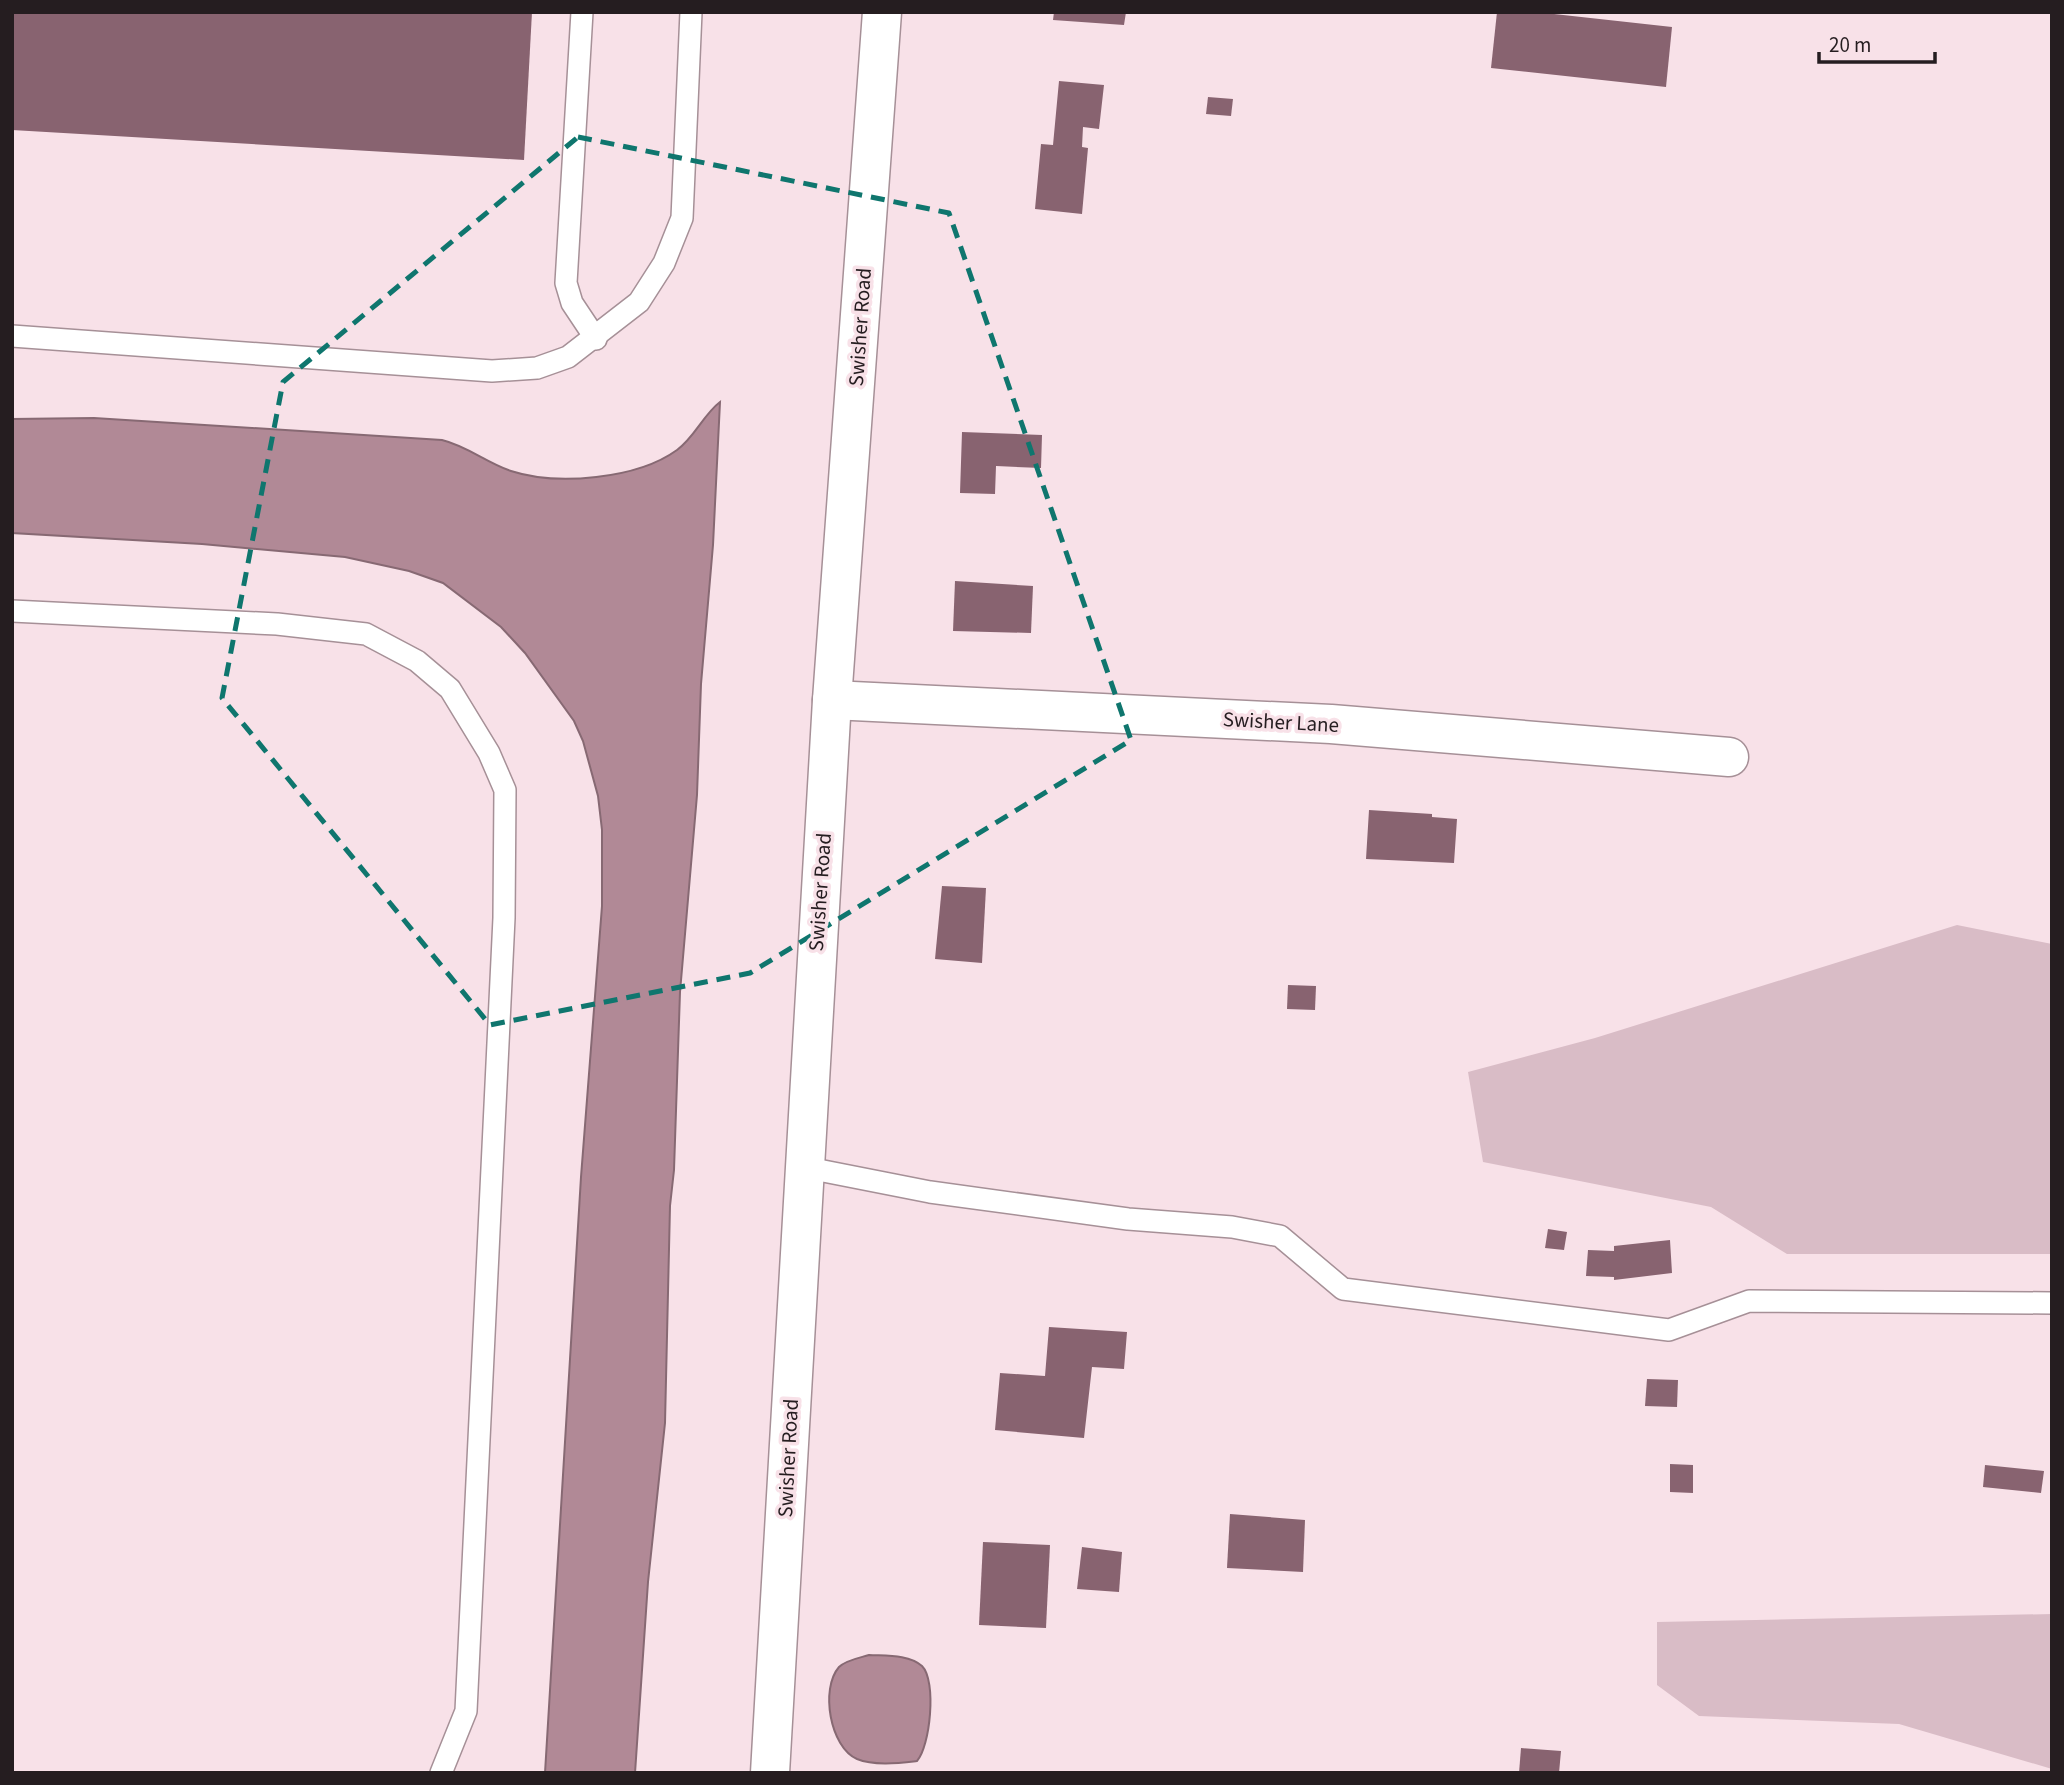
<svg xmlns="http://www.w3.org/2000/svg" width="2064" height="1785" font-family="'Source Sans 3',sans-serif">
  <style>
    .green { fill: #d9bcc6 }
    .water { fill: #b18996; stroke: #876973; stroke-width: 2 }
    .building { fill: #886370 }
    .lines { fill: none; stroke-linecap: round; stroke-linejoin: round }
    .lane-casing { stroke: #a69097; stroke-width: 24 }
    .street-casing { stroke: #a69097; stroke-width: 41 }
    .lane { stroke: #fff; stroke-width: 21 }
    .street { stroke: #fff; stroke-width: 38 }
    .marked { fill: none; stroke: #0f766e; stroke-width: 5; stroke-dasharray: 14 9; stroke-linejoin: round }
    .labels { text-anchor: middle; stroke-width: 7; stroke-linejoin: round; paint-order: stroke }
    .street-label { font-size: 21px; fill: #251d20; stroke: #f8e1e8 }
  </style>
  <rect width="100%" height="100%" fill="#f8e1e8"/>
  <g class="green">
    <polygon points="1957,925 2052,944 2052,1254 1787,1254 1711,1207 1483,1162 1468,1072 1595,1038"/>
    <polygon points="2052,1614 2052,1769 1899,1724 1699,1716 1657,1685 1657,1622"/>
  </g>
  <g class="water">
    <path d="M720,402L713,545L701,684L697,795L680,992L674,1170L670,1206L665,1423L648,1582L635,1773H545L581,1177L602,906V830L598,796L583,741L574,721L525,653L501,627L443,583L409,571L345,557L202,544L12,533V419L94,418L442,440C467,446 487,463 511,471C557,486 637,479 677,450C695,437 703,415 720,402Z"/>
    <path d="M869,1655C885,1656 909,1654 922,1666C937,1681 930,1747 917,1761C899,1763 874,1766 857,1759C830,1747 820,1689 839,1667C846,1660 859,1658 869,1655Z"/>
  </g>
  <g class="building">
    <polygon points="12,12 532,12 524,160 12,130"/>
    <polygon points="1054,12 1126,12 1124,25 1053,20"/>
    <polygon points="1497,12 1536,12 1672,27 1666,87 1491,68"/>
    <polygon points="1059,81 1104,85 1099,129 1083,127 1082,147 1088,148 1082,214 1035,209 1041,144 1053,145"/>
    <polygon points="1208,97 1233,99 1231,116 1206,114"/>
    <polygon points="962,432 1042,435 1041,468 996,466 995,494 960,493"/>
    <polygon points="955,581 1033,586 1031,633 953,631"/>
    <polygon points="1369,810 1432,814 1432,817 1457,819 1454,863 1366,859"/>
    <polygon points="942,886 986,888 982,963 935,959"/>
    <polygon points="1288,985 1316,986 1315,1010 1287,1009"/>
    <polygon points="1548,1229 1567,1232 1564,1250 1545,1248"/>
    <polygon points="1670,1240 1672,1273 1614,1280 1614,1277 1586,1276 1588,1250 1614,1251 1614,1246"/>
    <polygon points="1049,1327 1127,1332 1124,1369 1092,1367 1084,1438 995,1430 1000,1373 1045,1376"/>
    <polygon points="1647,1379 1678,1380 1677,1407 1645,1406"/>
    <polygon points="1670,1464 1693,1465 1693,1493 1670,1492"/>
    <polygon points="1985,1465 2044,1471 2041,1493 1983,1487"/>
    <polygon points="1230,1514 1305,1520 1303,1572 1227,1568"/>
    <polygon points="983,1542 1050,1545 1046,1628 979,1625"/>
    <polygon points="1082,1547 1122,1552 1119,1592 1077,1589"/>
    <polygon points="1521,1748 1561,1751 1559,1773 1519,1773"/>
  </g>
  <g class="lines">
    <defs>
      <g id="lane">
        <polyline points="582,12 566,283 572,303 596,339"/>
        <polyline points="12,336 492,371 537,368 568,357 639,302 664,263 682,218 691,12"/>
        <polyline points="12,611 277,624 366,634 417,661 450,689 489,753 505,790 504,918 466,1711 441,1773"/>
        <polyline points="803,1167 930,1192 1128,1219 1232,1227 1280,1236 1343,1289 1669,1330 1749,1301 2052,1303"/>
      </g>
      <g id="street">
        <polyline points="832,700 1331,724 1729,757"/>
        <polyline points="770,1773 832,700 882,12"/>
      </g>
    </defs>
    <use href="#lane" class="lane-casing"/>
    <use href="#street" class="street-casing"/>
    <use href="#lane" class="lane"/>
    <use href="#street" class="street"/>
  </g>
  <path class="marked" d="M578,137L949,213L1131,740L750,973L490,1025L222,698L283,382Z"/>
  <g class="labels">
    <g class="street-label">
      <text transform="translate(860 327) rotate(-86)" y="7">Swisher Road</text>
      <text transform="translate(1281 722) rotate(3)" y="7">Swisher Lane</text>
      <text transform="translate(820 892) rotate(-86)" y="7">Swisher Road</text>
      <text transform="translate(788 1458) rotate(-87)" y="7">Swisher Road</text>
    </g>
  </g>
  <rect width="2064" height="1785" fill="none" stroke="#251d20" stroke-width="28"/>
  <path d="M1819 52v10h116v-10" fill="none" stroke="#251d20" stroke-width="3.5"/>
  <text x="1829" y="52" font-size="21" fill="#251d20" stroke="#f8e1e8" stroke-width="5" paint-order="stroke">20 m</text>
</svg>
